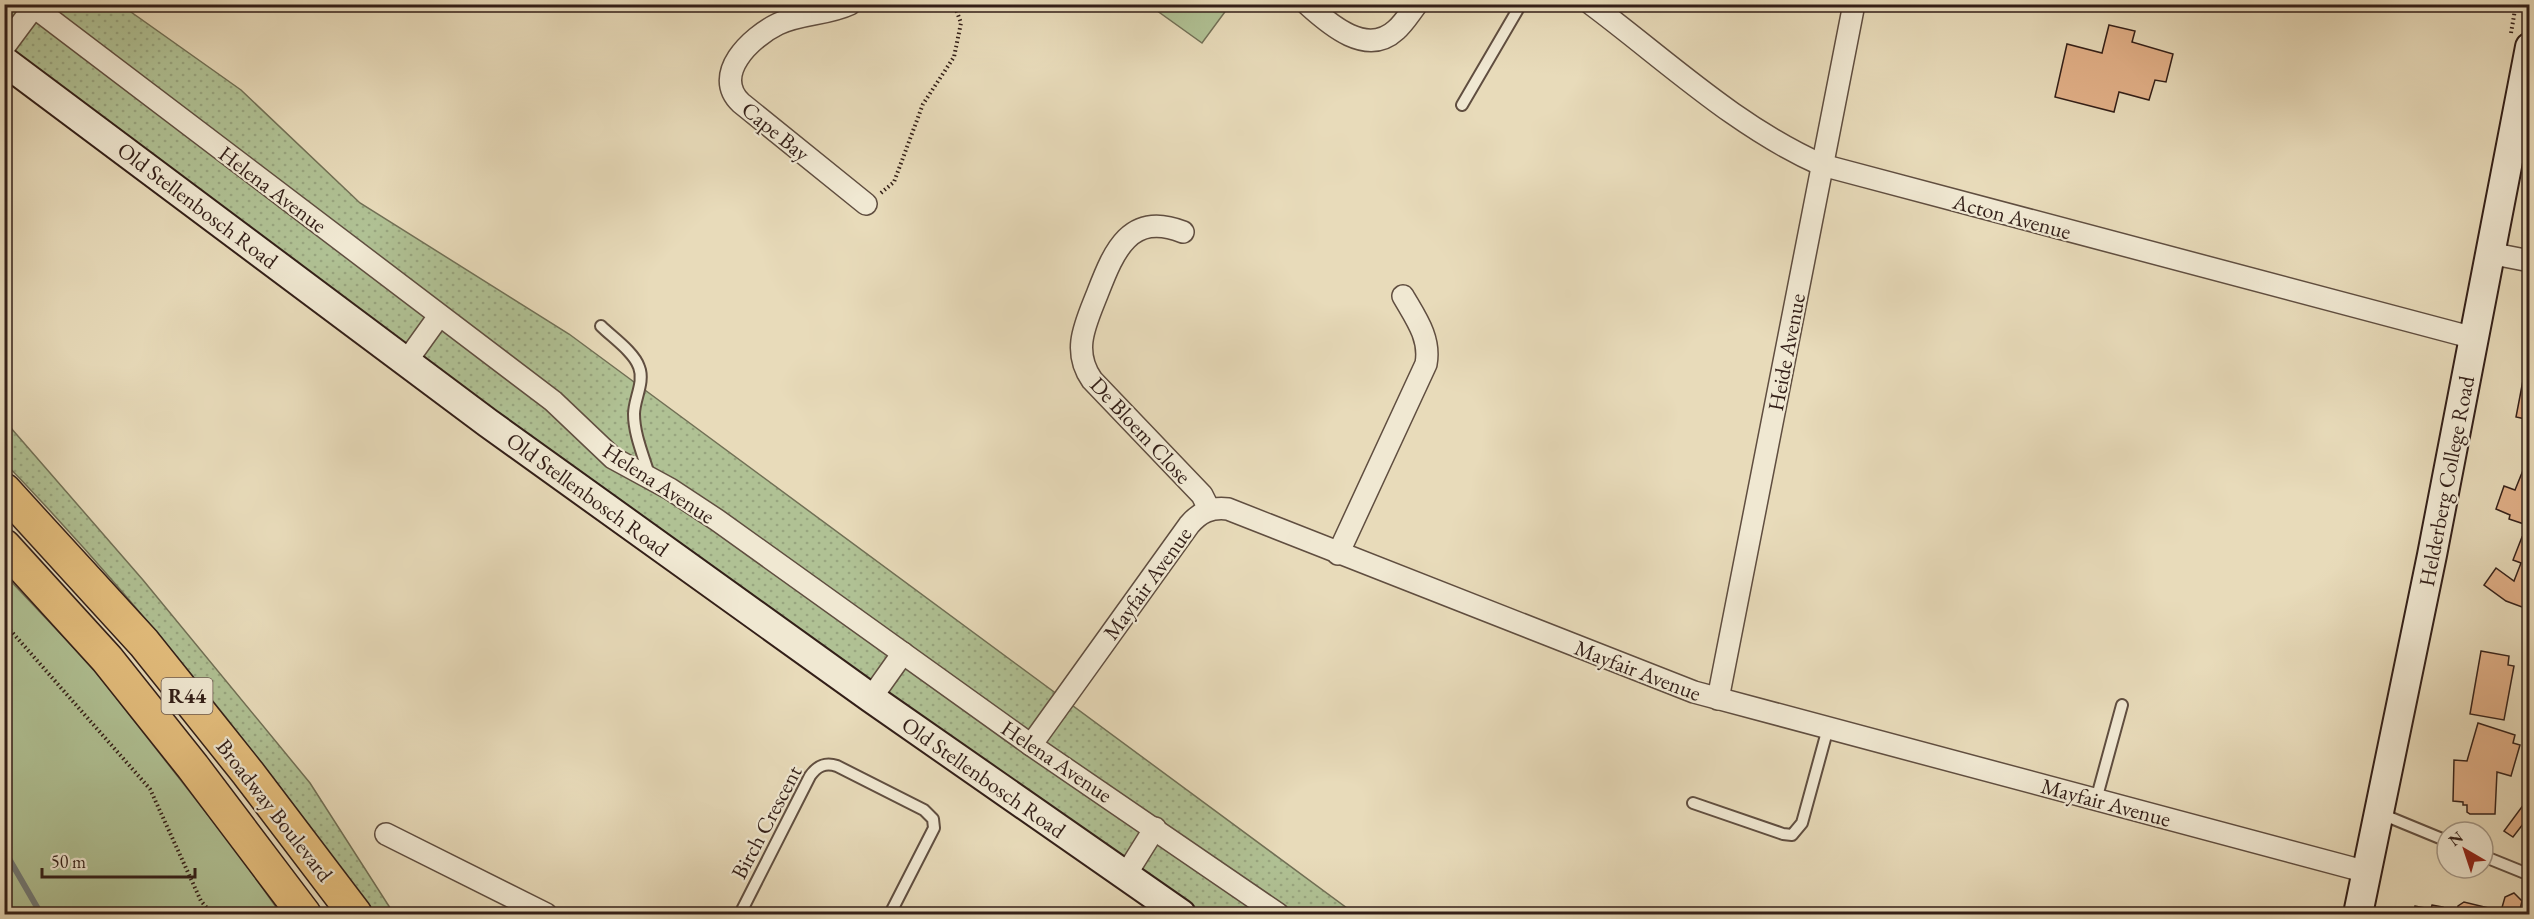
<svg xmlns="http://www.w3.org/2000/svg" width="2534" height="919" font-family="'EB Garamond',serif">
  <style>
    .grass { fill: url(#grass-dots); stroke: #727056; stroke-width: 1.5 }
    .park { fill: #b0c194; stroke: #727056; stroke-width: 1.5 }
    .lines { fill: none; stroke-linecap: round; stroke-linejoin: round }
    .stream { stroke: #717b79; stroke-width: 6 }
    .building { fill: #e2b088; stroke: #331f18; stroke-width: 1.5 }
    .lane-casing { stroke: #604e40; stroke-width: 14 }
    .street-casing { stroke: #604e40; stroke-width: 24 }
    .secondary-casing { stroke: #331f18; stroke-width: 32 }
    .primary-casing { stroke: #331f18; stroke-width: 36 }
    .path { stroke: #331f18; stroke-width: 4; stroke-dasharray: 1.5 3; stroke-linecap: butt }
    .lane { stroke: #f0e8d2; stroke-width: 10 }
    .street { stroke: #f0e8d2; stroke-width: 21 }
    .secondary { stroke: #f0e8d2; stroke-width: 28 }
    .primary { stroke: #e4be7d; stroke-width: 33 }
    .labels { text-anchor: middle; stroke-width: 4.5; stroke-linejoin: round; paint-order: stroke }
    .shield { fill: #f0e8d2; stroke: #6c5b50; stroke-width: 1.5 }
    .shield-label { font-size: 21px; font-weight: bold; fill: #331f18 }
    .street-label { font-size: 22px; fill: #331f18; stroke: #f0e8d2 }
  </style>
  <defs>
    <pattern id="grass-dots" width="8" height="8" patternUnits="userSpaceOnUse" patternTransform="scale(1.5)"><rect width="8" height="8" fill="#b0c194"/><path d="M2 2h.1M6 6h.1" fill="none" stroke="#98a57f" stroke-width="1.8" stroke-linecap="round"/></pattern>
  </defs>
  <rect width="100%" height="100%" fill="#e8dbba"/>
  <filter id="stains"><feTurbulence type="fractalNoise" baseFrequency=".00333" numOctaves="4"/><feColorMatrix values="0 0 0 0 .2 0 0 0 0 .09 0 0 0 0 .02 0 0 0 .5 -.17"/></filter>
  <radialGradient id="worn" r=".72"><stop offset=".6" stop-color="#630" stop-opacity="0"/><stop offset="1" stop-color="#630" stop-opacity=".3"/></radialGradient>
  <g class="grass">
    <polygon points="4,5 121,5 241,90 360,203 569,334 1355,914 1204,914 855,671 392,336 5,47"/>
    <path d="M4,420L143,580L310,783L394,914H374C260,756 140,603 5,463Z"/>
  </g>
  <g class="park">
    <polygon points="1149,5 1230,5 1202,43"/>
    <polygon points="4,574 92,667 237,852 281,914 5,914"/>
  </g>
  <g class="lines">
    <polyline class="stream" points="4,850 41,914"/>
  </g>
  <g class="building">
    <polygon points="2109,25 2135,31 2132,42 2173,54 2166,82 2155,80 2149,100 2119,92 2114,112 2055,97 2067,44 2102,53"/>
    <polygon points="2525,370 2530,371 2530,420 2516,417"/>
    <polygon points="2528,458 2530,458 2530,521 2526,520 2524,524 2509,519 2510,515 2496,509 2504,486 2515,490"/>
    <polygon points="2522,537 2530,540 2530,610 2506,601 2484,585 2496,568 2514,581 2521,563 2513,560"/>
    <polygon points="2481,651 2509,656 2508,665 2514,666 2504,720 2470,714"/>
    <polygon points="2478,723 2515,735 2513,743 2520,745 2511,776 2497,772 2495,814 2470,814 2467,812 2467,805 2463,805 2463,802 2453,801 2454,760 2467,761"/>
    <polygon points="2524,804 2530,808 2530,815 2513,837 2504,831"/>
    <polygon points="2514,893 2522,901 2519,914 2456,914 2458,906 2464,902 2501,911 2505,897"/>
    <polygon points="2432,905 2443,907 2442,913 2446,914 2413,914 2415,906 2431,909"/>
  </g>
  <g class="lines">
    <defs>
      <g id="lane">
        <polyline points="1462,105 1521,4"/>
        <path d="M601,326C612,337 634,352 639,367C645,382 634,399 634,414C634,435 644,457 650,478"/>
        <polyline points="2096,800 2122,705"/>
        <polyline points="1693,803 1783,834 1792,835 1802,823 1828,728"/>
        <polyline points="2379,813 2447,841"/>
        <polyline points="2483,856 2530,875"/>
        <path d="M740,914L810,776C817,766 825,762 837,766L924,810L933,819L934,828L890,914"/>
      </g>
      <g id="street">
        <polyline points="30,4 553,401 613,458 670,489 717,520 1031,745 1278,914"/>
        <path d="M850,4C827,15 801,13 778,24C751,37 711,75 741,103L866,204"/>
        <path d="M1307,4C1330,25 1367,57 1396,30C1404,23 1410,13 1417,4"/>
        <path d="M1591,4C1666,60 1736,127 1822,165L2474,338"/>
        <polyline points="4,47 33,8"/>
        <path d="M1183,232C1130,211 1114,251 1098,292C1086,323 1071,350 1092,380L1202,495L1209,509"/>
        <polyline points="2489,253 2530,261"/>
        <polyline points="406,362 439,316"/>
        <path d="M1338,554L1426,364C1431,338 1415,317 1403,296"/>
        <polyline points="871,698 903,653"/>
        <polyline points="1718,699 1854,4"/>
        <path d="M1031,745L1189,525C1200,512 1211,507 1228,509L1694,692L2367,872"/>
        <polyline points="386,834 546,914"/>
        <polyline points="1125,876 1155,828"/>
      </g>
      <g id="secondary">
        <polyline points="4,61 488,423 871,698 1181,914"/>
        <polyline points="2358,914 2432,555 2530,47"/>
      </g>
      <g id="primary">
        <polyline points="4,490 144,643 248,773 355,914"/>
        <polyline points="4,546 107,659 193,767 304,914"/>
      </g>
    </defs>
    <use href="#lane" class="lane-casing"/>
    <use href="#street" class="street-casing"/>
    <use href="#secondary" class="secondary-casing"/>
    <use href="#primary" class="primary-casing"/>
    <g class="path">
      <polyline points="2511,33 2516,4"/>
      <polyline points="881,193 894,182 923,104 954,57 961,23 954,4"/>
      <polyline points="4,623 150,789 201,901 212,914"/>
    </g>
    <use href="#lane" class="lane"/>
    <use href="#street" class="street"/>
    <use href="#secondary" class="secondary"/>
    <use href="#primary" class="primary"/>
  </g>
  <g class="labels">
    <rect class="shield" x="161.5" y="678" width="51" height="36" rx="4.5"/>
    <g class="shield-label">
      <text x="187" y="703">R44</text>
    </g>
    <g class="street-label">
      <text transform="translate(776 131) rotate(39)" y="8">Cape Bay</text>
      <text transform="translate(273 189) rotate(37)" y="8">Helena Avenue</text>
      <text transform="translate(198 205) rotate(37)" y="8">Old Stellenbosch Road</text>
      <text transform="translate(2012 216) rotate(15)" y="8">Acton Avenue</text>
      <text transform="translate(1786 352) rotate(-79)" y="8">Heide Avenue</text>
      <text transform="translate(1141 430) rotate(47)" y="8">De Bloem Close</text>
      <text transform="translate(2446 481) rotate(-79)" y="8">Helderberg College Road</text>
      <text transform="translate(659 483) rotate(33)" y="8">Helena Avenue</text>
      <text transform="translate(588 494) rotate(36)" y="8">Old Stellenbosch Road</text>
      <text transform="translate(1147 583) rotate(-54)" y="8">Mayfair Avenue</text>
      <text transform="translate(1638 670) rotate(21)" y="8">Mayfair Avenue</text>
      <text transform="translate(1057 761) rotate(34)" y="8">Helena Avenue</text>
      <text transform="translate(984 777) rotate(35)" y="8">Old Stellenbosch Road</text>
      <text transform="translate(2106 802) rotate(15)" y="8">Mayfair Avenue</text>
      <text transform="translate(275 810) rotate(52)" y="8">Broadway Boulevard</text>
      <text transform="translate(766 822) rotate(-62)" y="8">Birch Crescent</text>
    </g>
  </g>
  <rect width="2534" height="919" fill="none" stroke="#e8dbba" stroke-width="24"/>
  <rect x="6" y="6" width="2522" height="907" fill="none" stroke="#331f18" stroke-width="3"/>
  <rect x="12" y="12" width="2510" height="895" fill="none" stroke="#331f18" stroke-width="1.5"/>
  <g transform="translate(2465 850) rotate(321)"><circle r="28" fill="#f0e8d2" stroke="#a49888" stroke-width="1.5"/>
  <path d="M0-4.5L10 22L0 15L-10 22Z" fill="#8f2418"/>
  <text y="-9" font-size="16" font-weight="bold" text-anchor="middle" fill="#331f18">N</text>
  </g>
  <path d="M42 868v9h153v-9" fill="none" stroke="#331f18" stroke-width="3"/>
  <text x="51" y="868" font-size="18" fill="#331f18" stroke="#f0e8d2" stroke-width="4.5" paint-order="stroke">50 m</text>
  <rect width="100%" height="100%" filter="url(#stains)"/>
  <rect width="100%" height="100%" fill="url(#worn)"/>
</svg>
